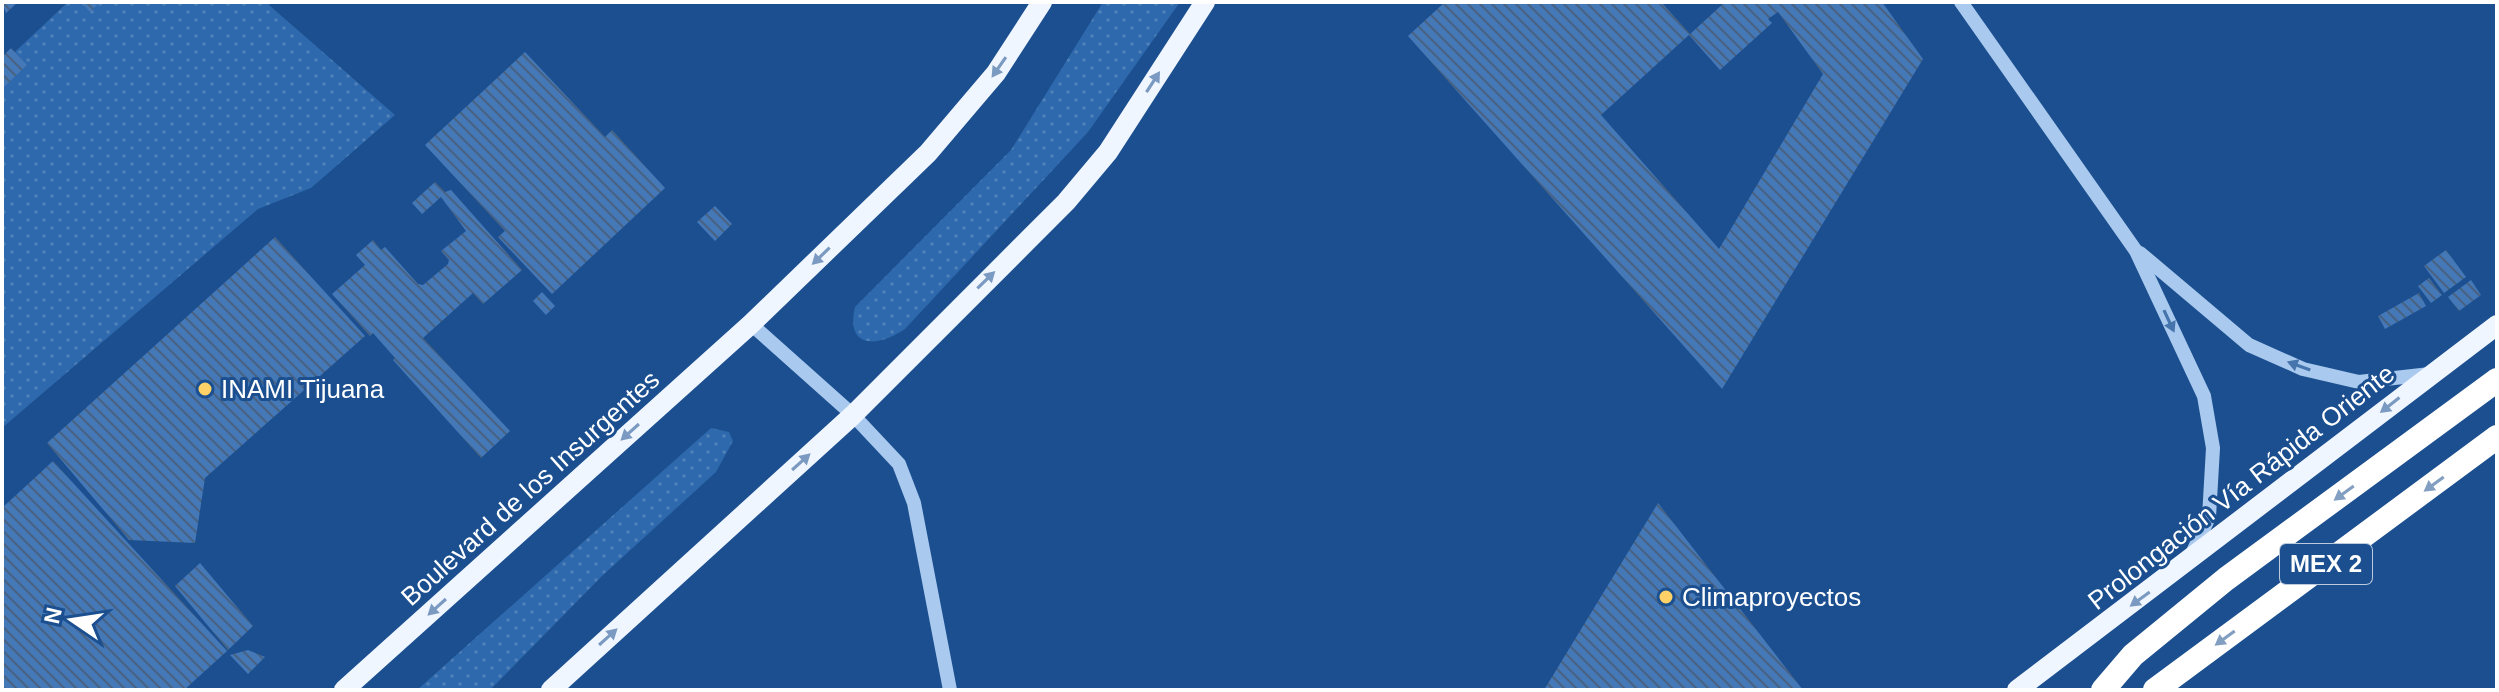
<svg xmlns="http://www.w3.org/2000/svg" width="2499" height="692" font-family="Helvetica,sans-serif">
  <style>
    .grass { fill: url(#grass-dots) }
    .building { fill: url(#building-back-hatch) }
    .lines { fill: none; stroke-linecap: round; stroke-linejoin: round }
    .minor { stroke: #a9c9ee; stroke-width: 14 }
    .major { stroke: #f0f6ff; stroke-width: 20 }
    .highway { stroke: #fff; stroke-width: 24 }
    .oneway { fill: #7b9ac1 }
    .oneway2 { fill: #4674ac }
    .oneway3 { fill: #829ec1 }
    .poi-dot { fill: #ffd166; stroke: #1b4f8f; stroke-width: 3 }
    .labels { text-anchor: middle; stroke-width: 6; stroke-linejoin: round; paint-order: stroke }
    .shield { fill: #1b4f8f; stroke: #bbcadd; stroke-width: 2 }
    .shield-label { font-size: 24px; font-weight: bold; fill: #fff }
    .poi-label { font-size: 26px; fill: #fff; stroke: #1b4f8f; text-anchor: start }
    .street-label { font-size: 26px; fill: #fff; stroke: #1b4f8f }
  </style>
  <defs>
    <pattern id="grass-dots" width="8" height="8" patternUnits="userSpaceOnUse" patternTransform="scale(2)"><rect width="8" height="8" fill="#2e69ad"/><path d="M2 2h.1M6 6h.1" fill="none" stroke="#4d80b9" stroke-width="1.8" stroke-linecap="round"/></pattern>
    <pattern id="building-back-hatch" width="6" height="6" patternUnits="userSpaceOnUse" patternTransform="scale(2)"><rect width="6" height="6" fill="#4478b7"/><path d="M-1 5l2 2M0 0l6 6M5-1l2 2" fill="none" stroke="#486282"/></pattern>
  </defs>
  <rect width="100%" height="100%" fill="#1b4f8f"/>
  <g class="grass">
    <polygon points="68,2 272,2 269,5 395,115 311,188 258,209 2,428 2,64"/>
    <path d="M1103,2H1180L1088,132L905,329C879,347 845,350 855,307L1011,150Z"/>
    <polygon points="711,428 729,432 733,441 716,472 602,576 490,690 417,690"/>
  </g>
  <g class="building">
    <polygon points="2,2 18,2 6,13"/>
    <polygon points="81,2 100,2 90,12"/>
    <polygon points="1445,2 1661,2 1690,34 1601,115 1719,249 1823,74 1778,12 1768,19 1772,23 1720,70 1689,35 1725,2 1882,2 1923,59 1722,389 1408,36"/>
    <polygon points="11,48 27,65 2,89 2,57"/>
    <polygon points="525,52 605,137 612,130 665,188 552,294 498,237 505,231 425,145"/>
    <polygon points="435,182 445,192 451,190 522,270 483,304 473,293 423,338 510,431 481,458 393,360 395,358 373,333 370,336 332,294 365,265 356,255 373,240 381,250 385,247 418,284 423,285 448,264 449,260 441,251 466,231 441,197 422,214 412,203"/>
    <polygon points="715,206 732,224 715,241 697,222"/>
    <polygon points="275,237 365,336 205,478 195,543 129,540 47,443"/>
    <polygon points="2446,250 2466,277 2444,293 2424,266"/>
    <polygon points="2429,278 2442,295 2431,303 2418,286"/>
    <polygon points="2471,280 2481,295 2459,311 2448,297"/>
    <polygon points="542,292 555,306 546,315 533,301"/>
    <polygon points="2419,293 2426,306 2385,329 2378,316"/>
    <polygon points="53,461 227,651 184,690 2,690 2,508"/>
    <polygon points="1658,503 1803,690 1544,690"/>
    <polygon points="200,563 253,626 228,650 175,586"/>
    <polygon points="248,650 265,657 248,674 230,655"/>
  </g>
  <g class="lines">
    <g class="minor">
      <polyline points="1961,2 2136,251 2204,396 2213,448 2209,517 2192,554"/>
      <polyline points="2140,253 2249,345 2303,369 2359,382 2430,374"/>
      <polyline points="751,324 853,415 899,464 914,503 950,690"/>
    </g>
    <g class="major">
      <polyline points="344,690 751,324 928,153 996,73 1042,2"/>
      <polyline points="551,690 853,415 1066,202 1108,152 1205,2"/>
      <polyline points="2017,690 2497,325"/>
    </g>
    <g class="highway">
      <polyline points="2103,690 2133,655 2226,579 2497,380"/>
      <polyline points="2155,690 2497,437"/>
    </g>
  </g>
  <defs><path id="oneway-solid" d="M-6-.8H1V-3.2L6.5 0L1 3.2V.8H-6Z" transform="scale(2)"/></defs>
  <g class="oneway">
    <use href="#oneway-solid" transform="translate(999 67) rotate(125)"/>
    <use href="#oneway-solid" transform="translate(1153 82) rotate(-57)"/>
    <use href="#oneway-solid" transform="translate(821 256) rotate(136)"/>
    <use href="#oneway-solid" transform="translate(986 280) rotate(-44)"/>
    <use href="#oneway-solid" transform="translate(2390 405) rotate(142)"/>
    <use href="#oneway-solid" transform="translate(630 432) rotate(138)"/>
    <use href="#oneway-solid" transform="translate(801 462) rotate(-42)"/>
    <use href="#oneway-solid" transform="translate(2140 599) rotate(144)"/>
    <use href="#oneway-solid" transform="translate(437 607) rotate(138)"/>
    <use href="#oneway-solid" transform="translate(608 637) rotate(-42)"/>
  </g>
  <g class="oneway2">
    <use href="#oneway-solid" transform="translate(2169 321) rotate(65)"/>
    <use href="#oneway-solid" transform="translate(2299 366) rotate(-160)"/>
  </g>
  <g class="oneway3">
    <use href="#oneway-solid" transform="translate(2434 484) rotate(144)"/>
    <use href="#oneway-solid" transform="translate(2344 493) rotate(144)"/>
    <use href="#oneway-solid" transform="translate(2225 638) rotate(144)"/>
  </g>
  <g class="poi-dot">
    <circle cx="205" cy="389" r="8"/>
    <circle cx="1666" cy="597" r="8"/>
  </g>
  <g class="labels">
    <rect class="shield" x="2280" y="544" width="92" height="40" rx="6"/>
    <g class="shield-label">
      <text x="2326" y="572">MEX 2</text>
    </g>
    <g class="poi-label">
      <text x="221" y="398">INAMI Tijuana</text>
      <text x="1682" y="606">Climaproyectos</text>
    </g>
    <g class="street-label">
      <text transform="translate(2241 487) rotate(-38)" y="9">Prolongación Vía Rápida Oriente</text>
      <text transform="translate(530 488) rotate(-42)" y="9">Boulevard de los Insurgentes</text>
    </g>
  </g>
  <rect width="2499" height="692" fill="none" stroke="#ffffff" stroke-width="8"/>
  <g transform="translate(72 620) rotate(283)" stroke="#1b4f8f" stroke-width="6" paint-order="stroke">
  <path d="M0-6L14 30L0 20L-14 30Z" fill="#ffffff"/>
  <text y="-12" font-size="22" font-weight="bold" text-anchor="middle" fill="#ffffff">N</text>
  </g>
</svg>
